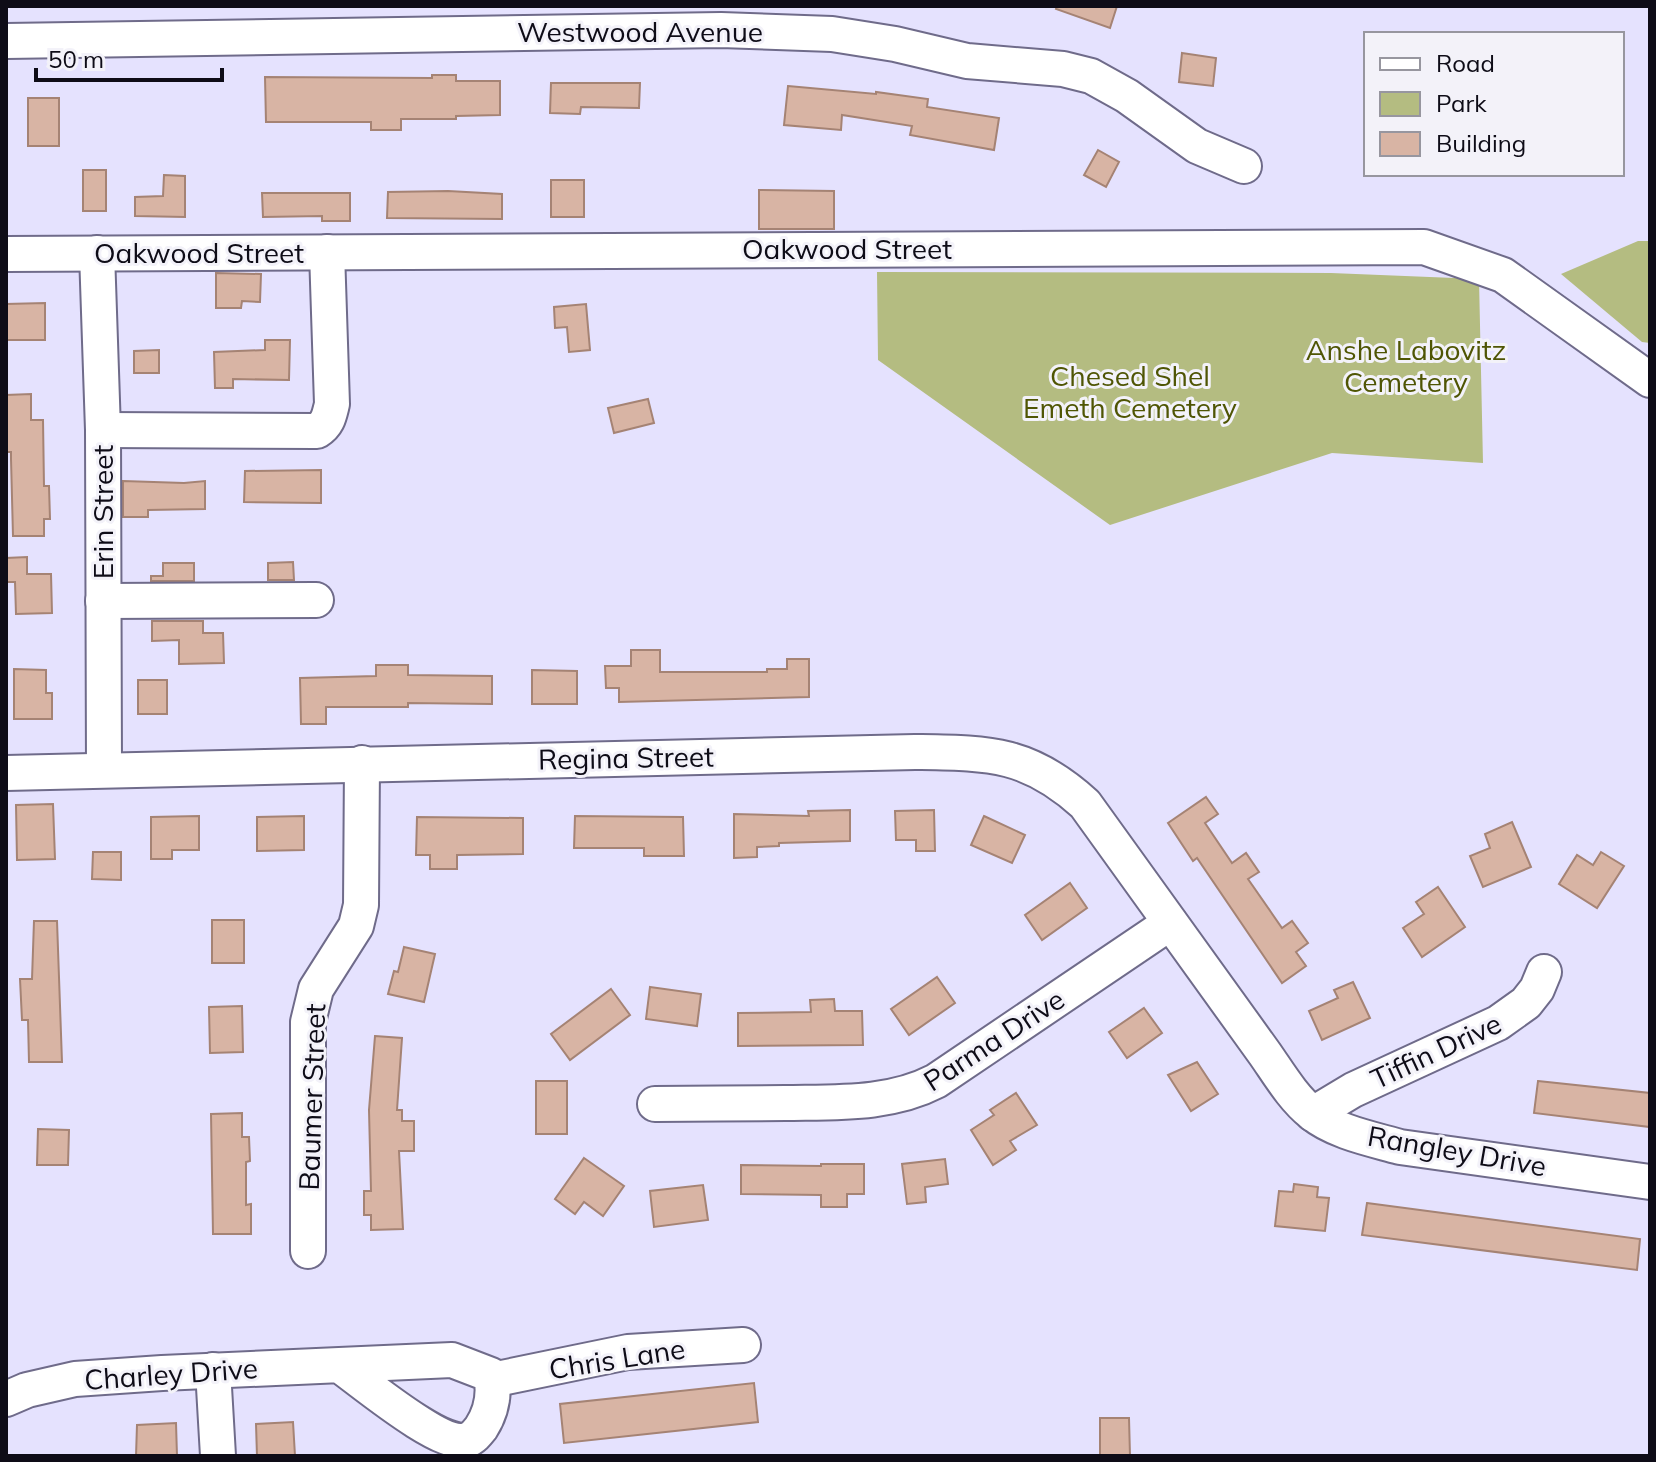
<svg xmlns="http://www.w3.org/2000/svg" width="1656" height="1462" font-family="Mulish,sans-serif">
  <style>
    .green { fill: #b4bc81 }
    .building { fill: #d8b4a4; stroke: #a58374; stroke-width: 2 }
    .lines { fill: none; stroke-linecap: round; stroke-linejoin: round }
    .minor-casing { stroke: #6f6b8a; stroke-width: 38 }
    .minor { stroke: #fff; stroke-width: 34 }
    .labels { text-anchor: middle; stroke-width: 6; stroke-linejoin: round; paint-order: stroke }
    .street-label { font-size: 28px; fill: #0e0c17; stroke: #f3f2f9 }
    .park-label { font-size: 28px; fill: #4f5504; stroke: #f3f2f9 }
  </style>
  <rect width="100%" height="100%" fill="#e5e2fe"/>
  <g class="green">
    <polygon points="1638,241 1650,241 1650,343 1642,342 1561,274"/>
    <polygon points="877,272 1331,273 1479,279 1483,463 1332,453 1110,525 878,360"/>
  </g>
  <g class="building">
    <polygon points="1057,6 1117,6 1110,28 1056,9"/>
    <polygon points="1182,53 1216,58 1213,86 1179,82"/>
    <polygon points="432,75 456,75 456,81 500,81 500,115 456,116 456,119 401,119 401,130 371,130 371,122 266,122 265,77 432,78"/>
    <polygon points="551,83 640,83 639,108 581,107 580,114 550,113"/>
    <polygon points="788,86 876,94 876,92 928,99 927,107 999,118 994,150 910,135 912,126 842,115 841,130 784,125"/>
    <rect x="28" y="98" width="31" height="48"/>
    <polygon points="1098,150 1119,162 1106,187 1084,175"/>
    <rect x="83" y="170" width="23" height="41"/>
    <polygon points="164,175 185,176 185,217 135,216 135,197 163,196"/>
    <rect x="551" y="180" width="33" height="37"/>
    <polygon points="759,190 834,191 834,229 759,229"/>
    <polygon points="448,191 502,194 502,219 387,218 388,192"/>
    <polygon points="262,193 350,193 350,221 322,221 322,216 263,217"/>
    <polygon points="216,273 261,274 260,302 242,301 241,308 216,308"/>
    <polygon points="45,303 45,340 6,340 6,304"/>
    <polygon points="586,304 590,350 569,352 567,327 555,328 554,307"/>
    <polygon points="265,340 290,340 289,380 233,379 233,388 215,388 214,352 265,350"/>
    <polygon points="159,350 159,373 134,373 134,351"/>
    <polygon points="31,394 31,420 43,420 44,486 49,486 50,519 44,519 44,536 13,536 11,459 11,452 6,452 6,395"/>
    <polygon points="648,399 654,423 614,433 608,408"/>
    <polygon points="321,470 321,503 244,502 245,471"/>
    <polygon points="123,481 184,483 205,481 205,509 148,510 148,517 123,517"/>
    <polygon points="27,557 27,574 51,574 52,613 16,614 15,582 6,582 6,558"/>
    <polygon points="293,562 294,580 268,580 268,563"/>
    <polygon points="163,563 194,563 194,581 151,581 151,576 163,576"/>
    <polygon points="152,621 203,621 203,633 223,633 224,663 179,664 179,640 152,641"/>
    <polygon points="631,650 660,650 660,672 767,672 767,669 787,669 787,659 809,659 809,697 619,702 619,688 606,688 605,666 631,666"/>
    <polygon points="376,665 408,665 408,675 492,676 492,704 408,703 408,707 326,707 326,724 301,724 300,678 376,676"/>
    <polygon points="14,669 46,670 46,693 52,693 52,719 14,719"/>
    <polygon points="532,670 577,671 577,704 532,704"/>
    <rect x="138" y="680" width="29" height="34"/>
    <polygon points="1206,797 1218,814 1205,823 1232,863 1246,853 1259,872 1248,879 1282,928 1292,921 1308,943 1296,952 1306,966 1282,983 1197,858 1193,861 1168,823"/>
    <polygon points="53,804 55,859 17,860 16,805"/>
    <polygon points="850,810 850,841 779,843 779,846 757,847 757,857 734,858 734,814 809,816 808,811"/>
    <polygon points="934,810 935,851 916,851 916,840 896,840 895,811"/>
    <polygon points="199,816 199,850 172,850 172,859 151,859 151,817"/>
    <polygon points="304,816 304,850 257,851 257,817"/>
    <polygon points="575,816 683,817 684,856 644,856 644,848 574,848"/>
    <polygon points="984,816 1025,835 1012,863 971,845"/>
    <polygon points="417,817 523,818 523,854 457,855 457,869 430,869 430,855 416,855"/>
    <polygon points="1512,822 1531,867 1483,887 1470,856 1490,848 1485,834"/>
    <polygon points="93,852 121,852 121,880 92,879"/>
    <polygon points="1601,852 1624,866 1597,908 1559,884 1577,855 1593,865"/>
    <polygon points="1070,883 1087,908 1042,940 1025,915"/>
    <polygon points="1438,887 1465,927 1422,957 1403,928 1424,914 1416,902"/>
    <rect x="212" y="920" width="32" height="43"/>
    <polygon points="34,921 57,921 62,1062 29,1062 28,1020 22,1020 20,979 32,979"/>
    <polygon points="404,947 435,954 424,1002 388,994 394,971 398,972"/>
    <polygon points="937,977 955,1003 909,1035 891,1009"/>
    <polygon points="1353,982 1370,1018 1322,1040 1309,1011 1338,998 1334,990"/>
    <polygon points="650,987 701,994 697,1026 646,1019"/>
    <polygon points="611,989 630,1015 570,1060 551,1034"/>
    <polygon points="834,999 835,1011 862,1011 863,1045 738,1046 738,1013 811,1012 810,1000"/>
    <polygon points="242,1006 243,1052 210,1053 209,1007"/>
    <polygon points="1144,1008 1162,1033 1127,1058 1109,1032"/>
    <polygon points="375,1036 402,1038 397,1110 402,1110 402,1121 414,1121 414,1151 399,1151 403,1229 371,1230 371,1215 364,1215 364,1191 371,1191 369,1110"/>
    <polygon points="1197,1062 1218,1094 1191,1111 1168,1075"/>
    <rect x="536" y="1081" width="31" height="53"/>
    <polygon points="1538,1081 1650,1093 1650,1127 1534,1113"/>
    <polygon points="1016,1093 1037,1125 1010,1141 1016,1150 993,1165 971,1130 994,1115 990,1110"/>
    <polygon points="242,1113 242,1137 249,1137 250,1161 246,1162 246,1205 251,1204 251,1234 213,1234 211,1114"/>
    <polygon points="38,1129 69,1130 68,1165 37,1165"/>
    <polygon points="584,1158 624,1186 603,1216 584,1202 575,1214 555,1199"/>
    <polygon points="945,1159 948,1184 925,1187 926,1202 907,1204 902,1164"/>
    <polygon points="821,1164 864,1164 864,1194 847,1194 847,1207 821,1207 821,1195 741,1194 741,1165 821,1166"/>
    <polygon points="1294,1184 1318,1187 1317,1197 1329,1198 1325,1231 1275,1226 1279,1191 1293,1192"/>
    <polygon points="703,1185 708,1220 654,1227 650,1191"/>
    <polygon points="1367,1203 1640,1239 1637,1270 1362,1235"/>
    <polygon points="754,1383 758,1422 564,1443 560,1404"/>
    <polygon points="1100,1418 1129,1418 1130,1456 1100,1456"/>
    <polygon points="293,1422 295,1456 257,1456 256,1424"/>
    <polygon points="176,1423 177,1456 136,1456 137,1425"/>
  </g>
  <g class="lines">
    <defs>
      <g id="minor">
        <polyline points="6,41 721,30 832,34 895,44 967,61 1063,69 1091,76 1127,96 1197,146 1244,166"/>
        <polyline points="97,253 103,430 104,770"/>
        <polyline points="6,254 1424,247 1503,275 1650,380"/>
        <path d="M103,430L317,431C328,424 329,416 332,404L327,252"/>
        <polyline points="103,601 316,600"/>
        <path d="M6,773L915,752C988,753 1028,752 1085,804L1265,1054C1279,1074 1293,1098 1312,1113C1335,1132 1372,1139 1400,1147L1650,1182"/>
        <path d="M655,1104C698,1104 742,1103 785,1103C837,1102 890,1105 936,1081L1170,923"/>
        <polyline points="1313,1114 1353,1090 1498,1023 1526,1003 1537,989 1544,972"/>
        <polyline points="308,1251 308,1022 316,989 356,926 361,905 362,763"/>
        <polyline points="213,1370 218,1456"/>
        <polyline points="492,1380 628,1352 743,1345"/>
        <path d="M6,1399L27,1390L75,1379L162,1373L452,1360L491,1375C495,1394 492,1411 481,1428C477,1433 473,1438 467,1440C441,1448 362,1381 339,1365"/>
      </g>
    </defs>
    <use href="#minor" class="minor-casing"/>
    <use href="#minor" class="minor"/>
  </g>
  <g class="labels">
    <g class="street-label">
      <text x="640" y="42">Westwood Avenue</text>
      <text x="847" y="259">Oakwood Street</text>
      <text x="199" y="263">Oakwood Street</text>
      <text transform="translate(103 512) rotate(-90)" y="10">Erin Street</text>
      <text transform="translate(626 758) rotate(-1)" y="10">Regina Street</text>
      <text transform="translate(994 1040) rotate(-33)" y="10">Parma Drive</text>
      <text transform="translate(1436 1051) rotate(-25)" y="10">Tiffin Drive</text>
      <text transform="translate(312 1097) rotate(-88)" y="10">Baumer Street</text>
      <text transform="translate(1457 1151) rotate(10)" y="10">Rangley Drive</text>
      <text transform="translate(617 1359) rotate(-9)" y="10">Chris Lane</text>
      <text transform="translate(171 1374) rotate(-4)" y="10">Charley Drive</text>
    </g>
    <g class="park-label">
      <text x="1406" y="360">Anshe Labovitz<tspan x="1406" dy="32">Cemetery</tspan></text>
      <text x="1130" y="386">Chesed Shel<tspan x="1130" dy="32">Emeth Cemetery</tspan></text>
    </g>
  </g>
  <rect width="1656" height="1462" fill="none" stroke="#0e0c17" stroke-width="16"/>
  <rect x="1364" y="32" width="260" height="144" fill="#f3f2f9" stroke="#97969f" stroke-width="2"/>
  <rect x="1380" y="58" width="40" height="12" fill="#ffffff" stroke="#97969f" stroke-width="2"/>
  <text x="1436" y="72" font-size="24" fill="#0e0c17">Road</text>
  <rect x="1380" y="92" width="40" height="24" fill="#b4bc81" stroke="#97969f" stroke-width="2"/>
  <text x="1436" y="112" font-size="24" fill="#0e0c17">Park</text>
  <rect x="1380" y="132" width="40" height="24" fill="#d8b4a4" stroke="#97969f" stroke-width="2"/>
  <text x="1436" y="152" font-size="24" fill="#0e0c17">Building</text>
  <path d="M36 68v12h186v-12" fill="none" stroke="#0e0c17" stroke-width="4"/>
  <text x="48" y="68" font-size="24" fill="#0e0c17" stroke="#f3f2f9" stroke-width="6" paint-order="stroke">50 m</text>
</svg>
